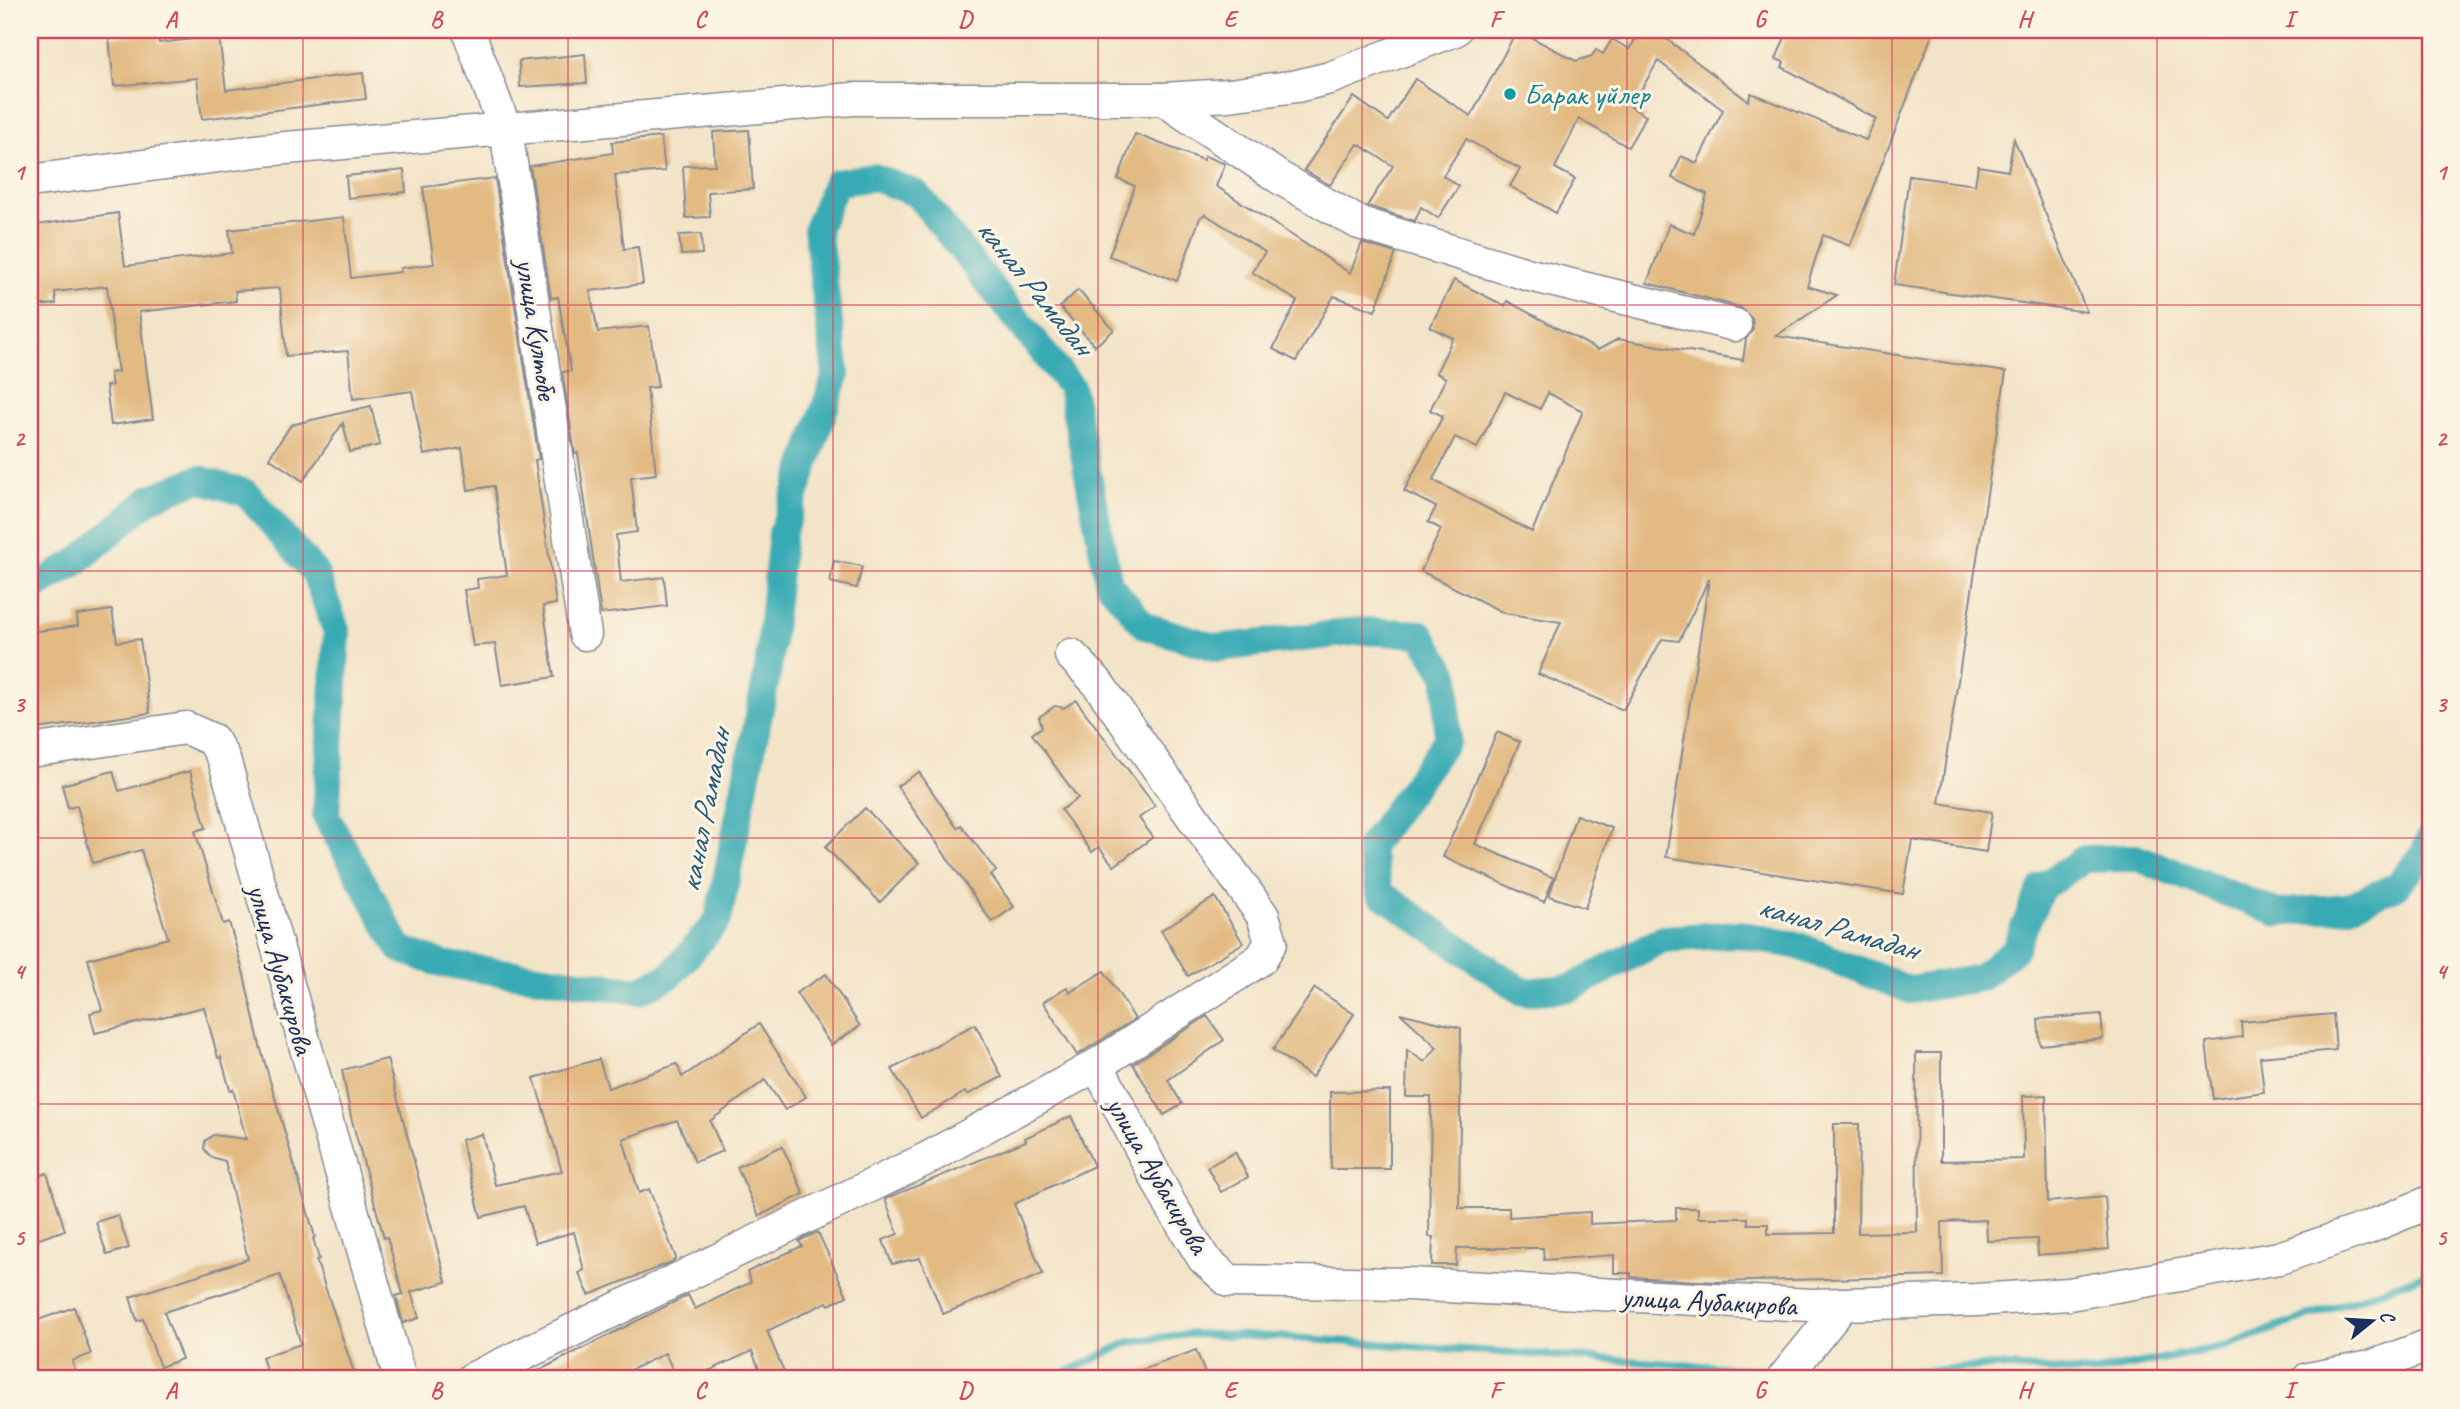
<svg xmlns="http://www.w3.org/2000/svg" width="2460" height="1409" font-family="Caveat,sans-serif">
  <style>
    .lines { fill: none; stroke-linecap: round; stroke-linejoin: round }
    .stream { stroke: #39aab4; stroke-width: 8 }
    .canal { stroke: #39aab4; stroke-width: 28 }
    .building { fill: #e2ba82; fill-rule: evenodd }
    .street-casing { stroke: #878a93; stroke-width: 35 }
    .street { stroke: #fff; stroke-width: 32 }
    .grid { fill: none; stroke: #d1495b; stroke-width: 2; stroke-opacity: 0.55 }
    .culture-dot { fill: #0f9aa8; stroke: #fcf5e5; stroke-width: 2.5 }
    .labels { text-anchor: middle; stroke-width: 6; stroke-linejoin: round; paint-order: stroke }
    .culture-label { font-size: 30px; fill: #0d838f; stroke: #fcf5e5; text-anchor: start }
    .street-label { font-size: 30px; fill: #1b2f5e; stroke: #fcf5e5 }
    .water-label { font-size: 32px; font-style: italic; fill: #265a7c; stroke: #fcf5e5 }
    .neatline { fill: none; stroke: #d1495b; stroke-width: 2.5 }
    .grid-label { font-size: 23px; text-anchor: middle; font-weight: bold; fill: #d1495b }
  </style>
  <rect width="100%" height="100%" fill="#fcf5e5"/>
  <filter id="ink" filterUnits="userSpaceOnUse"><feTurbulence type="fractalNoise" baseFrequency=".0143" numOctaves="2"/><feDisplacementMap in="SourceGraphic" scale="14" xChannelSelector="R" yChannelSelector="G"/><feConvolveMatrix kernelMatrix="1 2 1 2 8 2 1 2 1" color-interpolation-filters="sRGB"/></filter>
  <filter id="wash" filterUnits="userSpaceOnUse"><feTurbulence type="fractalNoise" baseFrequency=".00686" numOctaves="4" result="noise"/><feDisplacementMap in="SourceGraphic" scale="28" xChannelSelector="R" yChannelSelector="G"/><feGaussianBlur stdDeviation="1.57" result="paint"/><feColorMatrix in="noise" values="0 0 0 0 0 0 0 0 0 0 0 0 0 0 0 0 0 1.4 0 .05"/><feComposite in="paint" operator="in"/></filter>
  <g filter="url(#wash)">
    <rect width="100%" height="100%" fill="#f3e4c8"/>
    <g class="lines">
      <g class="stream">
        <polyline points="1798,1372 1852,1376 1997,1366 2091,1373 2222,1347 2430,1273"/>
        <polyline points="1053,1379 1129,1342 1189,1334 1278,1337 1778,1371"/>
      </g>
      <polyline class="canal" points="30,586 35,587 75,563 151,498 199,479 246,493 315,573 337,632 326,816 400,949 442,964 639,991 671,975 718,920 768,669 782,533 836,375 817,229 836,183 874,177 917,194 1071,387 1109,584 1145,626 1218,648 1361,631 1421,634 1447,677 1447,740 1369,848 1380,893 1523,992 1571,988 1663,939 1738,934 1799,946 1910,990 1980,978 2014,950 2042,887 2084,859 2138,858 2278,913 2347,907 2397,886 2424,854 2430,838"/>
    </g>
    <g id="blocks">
      <g class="building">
        <path d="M1517,30L1576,61L1592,56L1596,50L1603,54L1612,39L1629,49L1642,30H1655L1748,101L1751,93L1866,140L1876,119L1782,67L1784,62L1776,59L1788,30H1934L1850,246L1823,235L1807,286L1837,295L1776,336L2006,372L1939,803L1992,812L1986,852L1912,840L1903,894L1666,857L1709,579L1679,641L1662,639L1623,710L1538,674L1561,622L1504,613L1421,571L1441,529L1428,522L1436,507L1404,491L1443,416L1430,410L1446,378L1436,373L1453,338L1430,327L1454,280L1505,306L1507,301L1598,350L1618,339L1743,360L1746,339L1753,329L1752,319L1740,307L1647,283L1669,224L1694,234L1707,194L1672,178L1681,156L1697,163L1723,110L1658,61L1631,107L1646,116L1628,147L1579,119L1555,168L1575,179L1556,213L1510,186L1520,169L1466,139L1443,176L1459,186L1438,218L1421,207L1415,221L1367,206L1393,166L1358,144L1330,185L1304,170L1354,97L1388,121L1415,79L1471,116ZM1505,392L1540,409L1548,393L1583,411L1532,532L1433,480L1455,437L1477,448Z"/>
        <polygon points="158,33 159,43 219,36 226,90 363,73 366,99 202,119 197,78 114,86 109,37"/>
        <polygon points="585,54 587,83 520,87 519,61"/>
        <polygon points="749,130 753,189 708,192 710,217 686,218 683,166 715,165 713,132"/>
        <polygon points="1135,134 1203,160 1205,156 1225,164 1216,186 1350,273 1362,243 1396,253 1375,311 1334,296 1296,361 1273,349 1297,301 1252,272 1265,252 1205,214 1200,218 1177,281 1109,256 1135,186 1118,179"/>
        <polygon points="661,137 665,171 615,175 624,249 638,247 643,284 590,291 598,332 649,326 658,387 647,388 656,474 631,477 637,532 616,535 621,582 664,577 667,606 601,614 578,453 575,454 562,372 571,371 558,297 551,298 530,166 613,153 612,142"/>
        <polygon points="2014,139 2087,312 1894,285 1909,176 1975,185 1978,166 2008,171"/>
        <polygon points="404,170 406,192 348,198 346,176"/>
        <polygon points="495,178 539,459 535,460 556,604 543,606 554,677 502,685 495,644 473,646 464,590 478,588 477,579 507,575 494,486 468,490 462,448 424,455 412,391 353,399 348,351 286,356 280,288 235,291 236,301 139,312 153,419 111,425 106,386 112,385 110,373 118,372 107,286 55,292 56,304 35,306 30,255 30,226 118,213 125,266 232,253 229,230 344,217 351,278 401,272 400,268 434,264 423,187"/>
        <polygon points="701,234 702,254 681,255 679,235"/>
        <polygon points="1078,290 1114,330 1095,346 1060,307"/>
        <polygon points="371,406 380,445 350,452 343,423 303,481 269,458 291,425"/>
        <polygon points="834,561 862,566 857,588 830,582"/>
        <polygon points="112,610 117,642 140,639 150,713 30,730 30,632 78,626 77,615"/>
        <polygon points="1076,700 1155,806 1139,818 1153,837 1114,866 1099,847 1092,852 1061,810 1078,798 1032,734 1042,727 1039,717 1055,706 1064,708"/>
        <polygon points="1497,732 1520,742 1475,844 1554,878 1544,902 1443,857"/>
        <polygon points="113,771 119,791 190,771 206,828 195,831 223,924 229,922 243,971 260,1046 315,1237 313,1238 319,1259 316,1260 355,1375 340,1379 269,1379 262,1357 301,1344 280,1275 164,1312 182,1359 160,1367 143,1319 137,1321 130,1297 248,1259 225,1161 211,1157 204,1149 205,1141 213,1135 246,1139 233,1089 230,1090 221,1057 218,1058 204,1007 95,1033 90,1013 102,1010 88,959 168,938 141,850 93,863 77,806 68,808 62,785"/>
        <polygon points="919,772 957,828 961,825 996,871 991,875 1014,907 992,922 897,786"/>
        <polygon points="865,808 919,863 880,902 825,847"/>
        <polygon points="1576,815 1612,828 1585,908 1549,896"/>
        <polygon points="1215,897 1243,943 1188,976 1161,930"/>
        <polygon points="1104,971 1135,1019 1077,1055 1043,1002 1067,987 1070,992"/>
        <polygon points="826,974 860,1026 831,1045 796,993"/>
        <polygon points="1315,988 1354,1014 1312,1077 1273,1050"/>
        <polygon points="1400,1013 1461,1028 1459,1208 1509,1208 1509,1217 1590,1212 1590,1224 1676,1220 1676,1208 1698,1208 1698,1218 1748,1218 1748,1224 1768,1224 1768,1234 1834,1233 1834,1124 1859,1124 1858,1233 1917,1232 1916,1053 1941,1053 1941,1161 2024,1159 2023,1096 2046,1095 2048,1202 2105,1197 2109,1249 2038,1255 2037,1239 1987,1241 1986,1220 1942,1222 1943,1276 1716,1282 1631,1277 1631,1273 1614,1273 1614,1255 1544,1260 1543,1248 1457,1248 1456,1265 1432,1265 1433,1237 1429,1237 1431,1097 1406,1097 1407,1050 1425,1062 1437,1047"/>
        <polygon points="2101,1014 2103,1039 2040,1045 2038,1019"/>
        <polygon points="2333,1014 2336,1050 2260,1057 2264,1092 2213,1099 2206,1042 2242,1037 2241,1022"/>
        <polygon points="1207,1016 1224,1040 1168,1080 1182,1104 1164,1115 1133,1064"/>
        <polygon points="759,1024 806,1097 785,1110 765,1080 710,1121 723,1151 695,1162 677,1120 623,1139 639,1193 649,1189 676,1258 672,1262 589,1295 579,1273 584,1270 574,1232 535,1243 524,1206 481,1217 461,1140 482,1134 495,1185 562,1171 534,1078 599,1059 608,1088 677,1064 682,1077"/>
        <polygon points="975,1024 1002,1077 967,1095 965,1092 921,1118 892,1069"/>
        <polygon points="387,1059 446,1282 411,1292 419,1318 403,1323 396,1296 403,1294 387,1237 384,1238 351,1117 342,1070"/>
        <polygon points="1390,1091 1390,1169 1331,1169 1330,1092"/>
        <polygon points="1071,1116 1094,1166 1014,1204 1043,1274 943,1314 920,1258 892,1264 883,1240 898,1234 885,1199 1026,1141 1025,1138"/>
        <polygon points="782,1146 804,1194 759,1216 737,1167"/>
        <polygon points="1235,1152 1248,1177 1221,1192 1207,1167"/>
        <polygon points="47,1173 65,1230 30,1242 30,1179"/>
        <polygon points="118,1215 129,1248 107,1255 96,1222"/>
        <polygon points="818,1232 847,1296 829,1305 827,1302 767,1331 787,1379 763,1379 752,1351 691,1379 677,1379 665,1353 613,1379 522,1379 688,1295 695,1309 751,1282 747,1272 802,1246 799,1241"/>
        <polygon points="74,1307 91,1354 72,1361 78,1379 30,1379 30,1323"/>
        <polygon points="1196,1350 1207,1379 1124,1379 1123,1377"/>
      </g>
    </g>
  </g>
  <g filter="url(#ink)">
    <use href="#blocks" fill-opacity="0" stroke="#878a93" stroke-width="2"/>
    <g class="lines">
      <defs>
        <g id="street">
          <polyline points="468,30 506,131 585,634"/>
          <polyline points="1163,99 1280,178 1359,223 1530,275 1735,325"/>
          <polyline points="30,181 263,150 853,99 1163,99 1229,95 1297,86 1330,78 1455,30"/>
          <polyline points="30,751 186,728 213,740 224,759 400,1379"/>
          <polyline points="1097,1065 1170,1204 1204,1259 1229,1281 1407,1284 1811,1305 1976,1300 2069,1294 2279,1258 2370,1227 2430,1202"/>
          <polyline points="472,1379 926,1159 1097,1065 1261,959 1271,942 1263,916 1096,681 1071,655"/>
          <polyline points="1783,1379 1842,1306"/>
          <polyline points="2308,1379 2371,1367 2430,1345"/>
        </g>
      </defs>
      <use href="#street" class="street-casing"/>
      <use href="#street" class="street"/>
    </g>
  </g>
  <path class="grid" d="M303,30V1379M568,30V1379M833,30V1379M1098,30V1379M1362,30V1379M1627,30V1379M1892,30V1379M2157,30V1379M30,305H2430M30,571H2430M30,838H2430M30,1104H2430"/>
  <circle class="culture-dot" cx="1510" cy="94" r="7"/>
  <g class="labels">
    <g class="culture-label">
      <text x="1524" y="104">Барак уйлер</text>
    </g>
    <g class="street-label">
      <text transform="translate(537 329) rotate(81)" y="10">улица Култобе</text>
      <text transform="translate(281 969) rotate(74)" y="10">улица Аубакирова</text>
      <text transform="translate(1158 1175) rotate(60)" y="10">улица Аубакирова</text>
      <text transform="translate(1709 1301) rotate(3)" y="10">улица Аубакирова</text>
    </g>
    <g class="water-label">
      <text transform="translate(1035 286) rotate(51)" y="11">канал Рамадан</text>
      <text transform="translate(704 811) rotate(-79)" y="11">канал Рамадан</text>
      <text transform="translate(1838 927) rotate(16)" y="11">канал Рамадан</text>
    </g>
  </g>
  <rect width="2460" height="1409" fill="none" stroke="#fcf5e5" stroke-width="77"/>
  <g transform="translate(2372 1321) rotate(72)" stroke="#fcf5e5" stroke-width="5" paint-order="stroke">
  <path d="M0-5L12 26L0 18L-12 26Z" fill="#1b2f5e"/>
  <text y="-10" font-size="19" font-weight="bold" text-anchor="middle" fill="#1b2f5e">С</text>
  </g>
  <rect x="38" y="38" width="2384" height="1332" class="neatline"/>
  <g class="grid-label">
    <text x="171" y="27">A</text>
    <text x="436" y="27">B</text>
    <text x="700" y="27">C</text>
    <text x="965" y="27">D</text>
    <text x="1230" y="27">E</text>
    <text x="1495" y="27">F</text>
    <text x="1760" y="27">G</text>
    <text x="2024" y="27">H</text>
    <text x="2289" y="27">I</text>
    <text x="19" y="180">1</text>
    <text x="2441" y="180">1</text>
    <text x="19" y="446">2</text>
    <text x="2441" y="446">2</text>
    <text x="19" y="712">3</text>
    <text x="2441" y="712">3</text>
    <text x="19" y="979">4</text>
    <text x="2441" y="979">4</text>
    <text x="19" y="1245">5</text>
    <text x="2441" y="1245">5</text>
    <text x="171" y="1398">A</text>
    <text x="436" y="1398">B</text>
    <text x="700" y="1398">C</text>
    <text x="965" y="1398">D</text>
    <text x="1230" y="1398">E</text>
    <text x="1495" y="1398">F</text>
    <text x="1760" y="1398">G</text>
    <text x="2024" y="1398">H</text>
    <text x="2289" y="1398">I</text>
  </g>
</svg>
